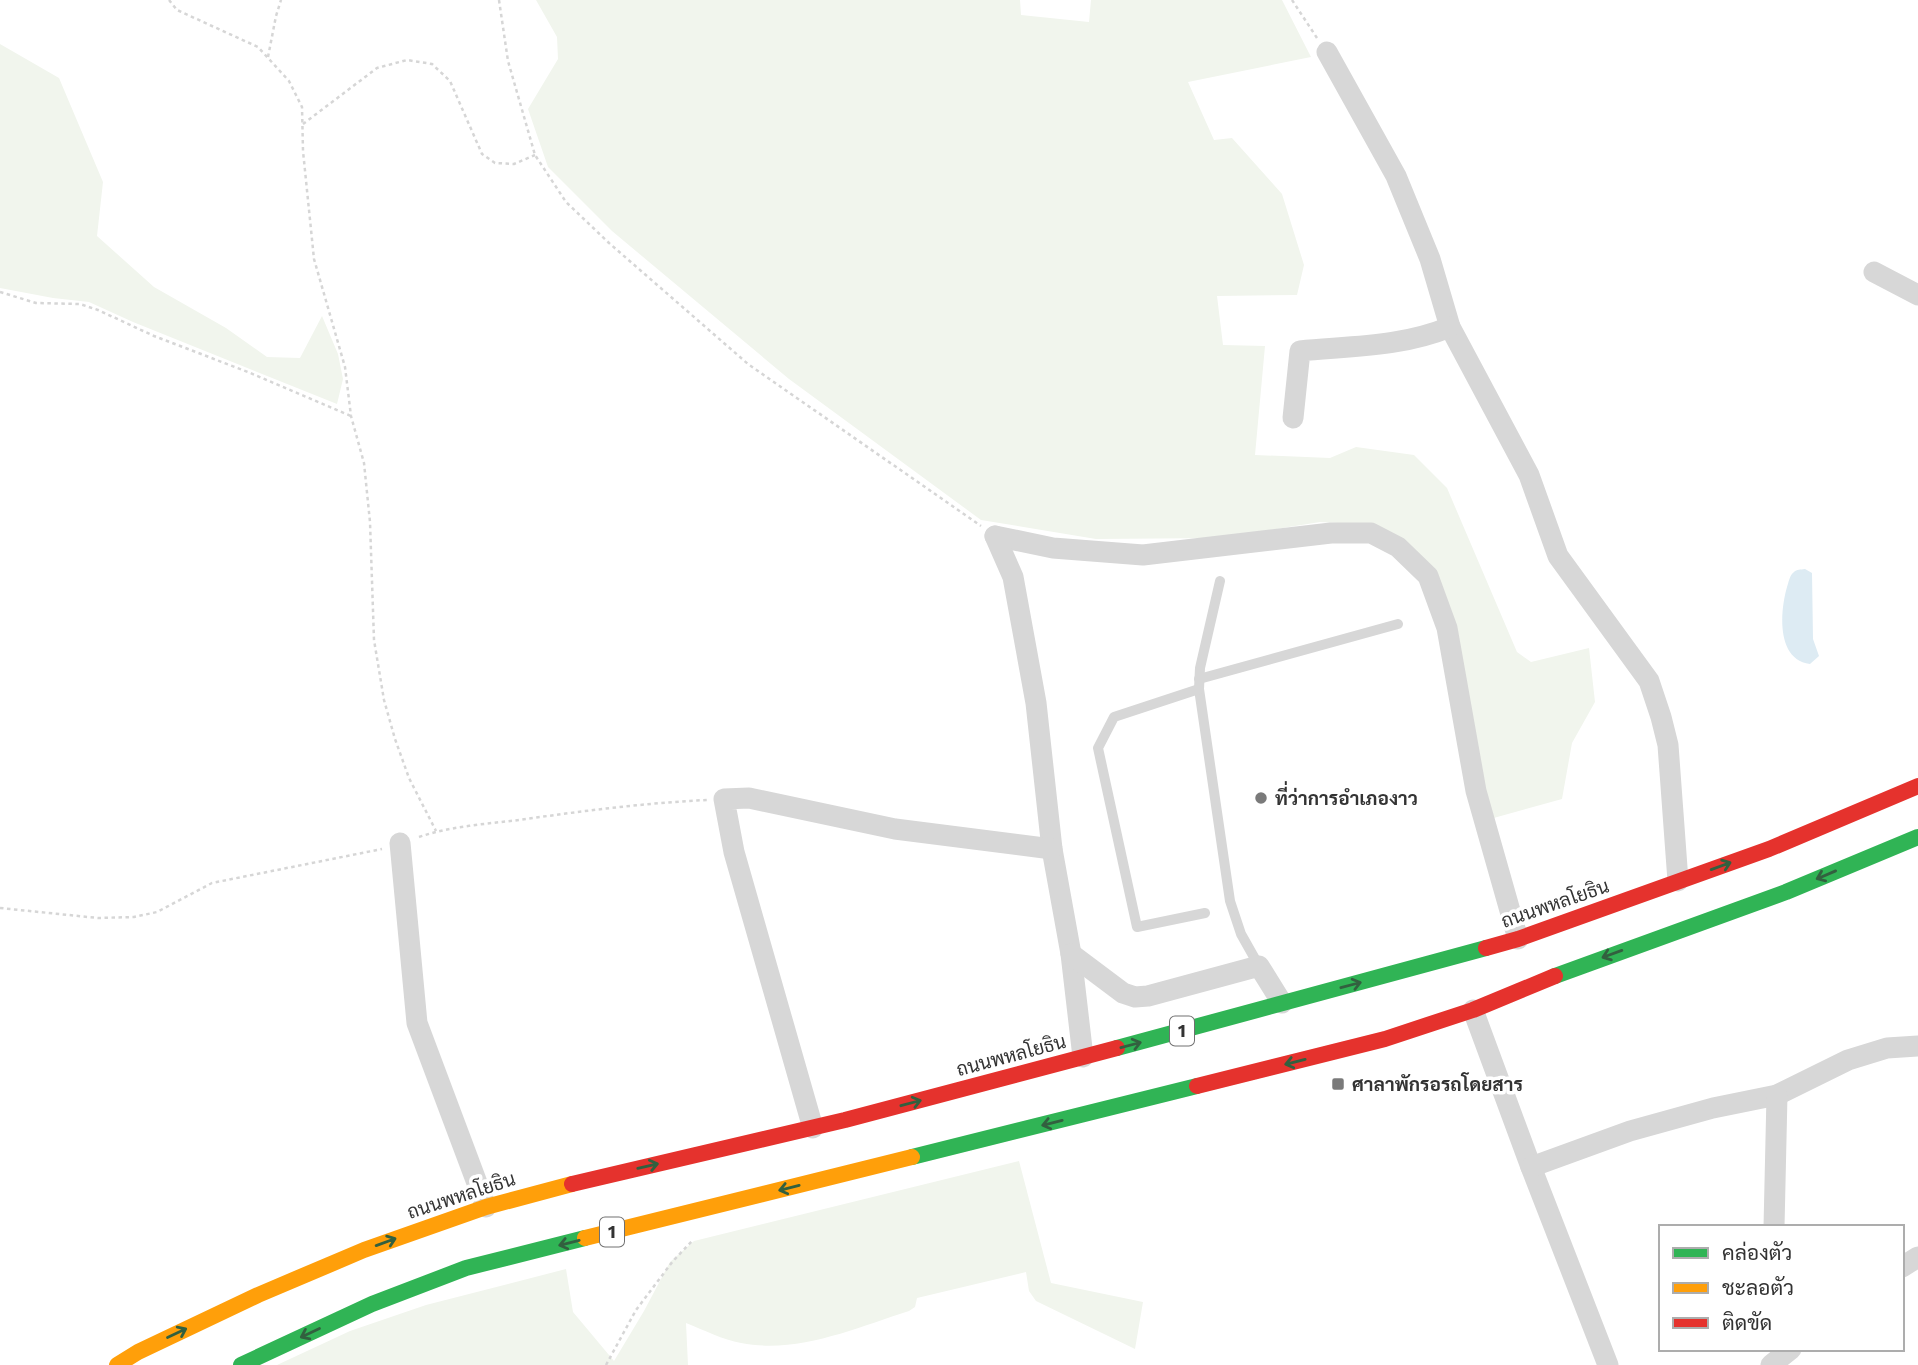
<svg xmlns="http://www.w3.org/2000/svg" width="1918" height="1365" font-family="'Work Sans',Sarabun,sans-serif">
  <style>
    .green { fill: #f1f5ed }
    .water { fill: #ddebf3 }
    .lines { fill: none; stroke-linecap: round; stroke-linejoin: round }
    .path { stroke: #d6d6d6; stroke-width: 2.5; stroke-dasharray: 3.5 3.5; stroke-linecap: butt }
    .lane { stroke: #d7d7d7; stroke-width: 10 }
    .street { stroke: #d7d7d7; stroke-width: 21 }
    .fast { stroke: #30b455; stroke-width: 16 }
    .slow { stroke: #ff9f0a; stroke-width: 16 }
    .jam { stroke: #e5322d; stroke-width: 16 }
    .oneway { stroke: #32603f }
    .poi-dot { fill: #7a7a7a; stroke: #fff; stroke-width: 2.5 }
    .labels { text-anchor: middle; stroke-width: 7; stroke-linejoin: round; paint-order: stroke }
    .shield { fill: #fff; stroke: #707070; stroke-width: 2 }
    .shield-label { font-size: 18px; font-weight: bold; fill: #333 }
    .poi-label { font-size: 19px; font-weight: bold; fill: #333; stroke: #fff; text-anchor: start }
    .street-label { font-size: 19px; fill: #333; stroke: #fff }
  </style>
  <rect width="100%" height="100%" fill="#fff"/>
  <g class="green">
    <polygon points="536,0 1020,0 1021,15 1089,22 1091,0 1282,0 1311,57 1188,82 1214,140 1232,138 1282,194 1304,265 1297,295 1217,296 1223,345 1265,346 1255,455 1330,458 1356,447 1414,455 1447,488 1517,652 1531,662 1589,648 1595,702 1572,743 1562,799 1490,819 1455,625 1374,525 1320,522 1220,538 1096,539 981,520 789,379 612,231 548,167 528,109 558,59 557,37"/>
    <polygon points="0,44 59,78 103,182 97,236 154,287 226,328 267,357 300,358 322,316 338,354 343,379 337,404 133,322 89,302 53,298 0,288"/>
    <path d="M1019,1161L1051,1283L1143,1302L1135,1349L1036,1301L1029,1291L1026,1272L917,1298L915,1307L909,1311C855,1328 799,1354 741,1343C723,1340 704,1330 686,1323L688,1365H277L350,1331L426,1305L566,1269L573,1312L614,1361L644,1311L670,1262L694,1241Z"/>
  </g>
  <path class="water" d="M1805,569L1812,573L1813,639L1819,656L1810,664C1776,660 1780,611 1787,587C1789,582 1789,576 1794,572C1797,569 1800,570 1805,569Z"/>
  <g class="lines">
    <g class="path">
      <polyline points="169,0 177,10 258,47 289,81 302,107 303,151 314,259 345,367 351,416 364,463 370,522 374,640 384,700 395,739 409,778 436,831"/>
      <polyline points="499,0 508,61 535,155 566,202 609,243 748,364 981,526"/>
      <polyline points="1292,0 1317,38"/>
      <polyline points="268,57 276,16 281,0"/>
      <polyline points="303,124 377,68 407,60 432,64 450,81 482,154 495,163 514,164 535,155"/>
      <polyline points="0,292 36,303 80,304 98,310 154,336 248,372 351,416"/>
      <path d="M419,837C451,826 486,824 519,820C582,811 644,803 707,800"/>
      <polyline points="0,908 98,918 134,917 157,912 212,883 382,849"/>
      <polyline points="606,1365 636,1310 673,1261 693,1240"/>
    </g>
    <g class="lane">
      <polyline points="1220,581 1200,668 1199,689 1230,901 1241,934 1259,966"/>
      <polyline points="1199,679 1398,624"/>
      <polyline points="1199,689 1114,717 1098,748 1137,927 1205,913"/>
    </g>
    <g class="street">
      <polyline points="1327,52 1396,176 1430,259 1450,327 1529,475 1558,556 1649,681 1661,717 1668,745 1678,881"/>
      <polyline points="1874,272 1918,295"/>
      <path d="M1293,418L1300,351C1352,346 1401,347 1450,327"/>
      <polyline points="995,536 1053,548 1143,555 1331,533 1371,533 1398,547 1428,576 1447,628 1476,791 1518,939"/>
      <polyline points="995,536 1013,577 1036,703 1052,849 1071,954 1083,1057"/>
      <polyline points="400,843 417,1023 486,1207"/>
      <polyline points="1071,954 1123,993 1135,997 1148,996 1259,966 1282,1003"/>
      <polyline points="1473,1010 1531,1167 1608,1365"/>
      <polyline points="813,1128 734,852 724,799 749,798 895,829 1052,849"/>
      <polyline points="1531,1167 1630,1131 1713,1108 1777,1095 1848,1060 1887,1048 1918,1046"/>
      <polyline points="1774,1227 1777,1095"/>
      <polyline points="1902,1267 1918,1257"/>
      <polyline points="1771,1365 1791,1349"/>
    </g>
    <g class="fast">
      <polyline points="1555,976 1786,892 1918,837"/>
      <polyline points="1117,1048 1486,948"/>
      <polyline points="912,1157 1197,1086"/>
      <polyline points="241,1365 372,1304 466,1268 585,1238"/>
    </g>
    <g class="slow">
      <polyline points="585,1238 912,1157"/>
      <polyline points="117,1365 138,1352 258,1295 364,1250 486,1207 572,1184"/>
    </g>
    <g class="jam">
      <polyline points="1486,948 1518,939 1769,849 1918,786"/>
      <polyline points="1197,1086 1385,1039 1473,1010 1555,976"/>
      <polyline points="572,1184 845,1120 1117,1048"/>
    </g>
  </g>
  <defs><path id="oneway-shaft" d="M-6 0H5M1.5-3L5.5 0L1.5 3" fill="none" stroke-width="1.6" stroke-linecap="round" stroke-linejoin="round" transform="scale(1.75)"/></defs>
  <g class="oneway">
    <use href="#oneway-shaft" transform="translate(1721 866) rotate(-20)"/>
    <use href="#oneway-shaft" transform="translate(1826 875) rotate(157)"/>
    <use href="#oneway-shaft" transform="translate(1612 954) rotate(160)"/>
    <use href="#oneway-shaft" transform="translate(1351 985) rotate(-15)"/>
    <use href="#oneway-shaft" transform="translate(1131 1045) rotate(-15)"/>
    <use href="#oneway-shaft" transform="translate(1295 1062) rotate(166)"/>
    <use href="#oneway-shaft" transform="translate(911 1103) rotate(-15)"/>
    <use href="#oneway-shaft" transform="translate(1052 1123) rotate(166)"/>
    <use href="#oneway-shaft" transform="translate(648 1166) rotate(-13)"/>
    <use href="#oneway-shaft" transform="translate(789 1188) rotate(166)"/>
    <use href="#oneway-shaft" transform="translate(386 1242) rotate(-20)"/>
    <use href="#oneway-shaft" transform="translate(569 1243) rotate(166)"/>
    <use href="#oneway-shaft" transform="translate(177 1333) rotate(-25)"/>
    <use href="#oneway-shaft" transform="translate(310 1333) rotate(155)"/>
  </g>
  <g class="poi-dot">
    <circle cx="1261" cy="798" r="7"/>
    <rect x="1331" y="1077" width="14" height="14" rx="3.5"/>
  </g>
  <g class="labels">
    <g class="shield">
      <rect x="1170" y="1016.5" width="24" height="29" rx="5"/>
      <rect x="600" y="1217.5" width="24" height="29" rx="5"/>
    </g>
    <g class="shield-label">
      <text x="1182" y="1037">1</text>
      <text x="612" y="1238">1</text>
    </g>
    <g class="poi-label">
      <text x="1275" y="805">ที่ว่าการอำเภองาว</text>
      <text x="1352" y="1091">ศาลาพักรอรถโดยสาร</text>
    </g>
    <g class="street-label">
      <text transform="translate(1555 903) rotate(-19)" y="7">ถนนพหลโยธิน</text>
      <text transform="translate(1011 1055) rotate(-15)" y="7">ถนนพหลโยธิน</text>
      <text transform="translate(461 1195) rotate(-18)" y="7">ถนนพหลโยธิน</text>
    </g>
  </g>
  <rect x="1659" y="1225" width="245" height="126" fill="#ffffff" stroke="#adadad" stroke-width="2"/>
  <rect x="1673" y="1248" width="35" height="10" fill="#30b455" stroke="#adadad" stroke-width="2"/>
  <text x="1722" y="1260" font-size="21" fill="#333333">คล่องตัว</text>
  <rect x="1673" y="1283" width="35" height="10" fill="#ff9f0a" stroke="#adadad" stroke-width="2"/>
  <text x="1722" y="1295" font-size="21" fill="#333333">ชะลอตัว</text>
  <rect x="1673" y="1318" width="35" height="10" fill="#e5322d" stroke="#adadad" stroke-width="2"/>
  <text x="1722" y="1330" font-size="21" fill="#333333">ติดขัด</text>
</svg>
